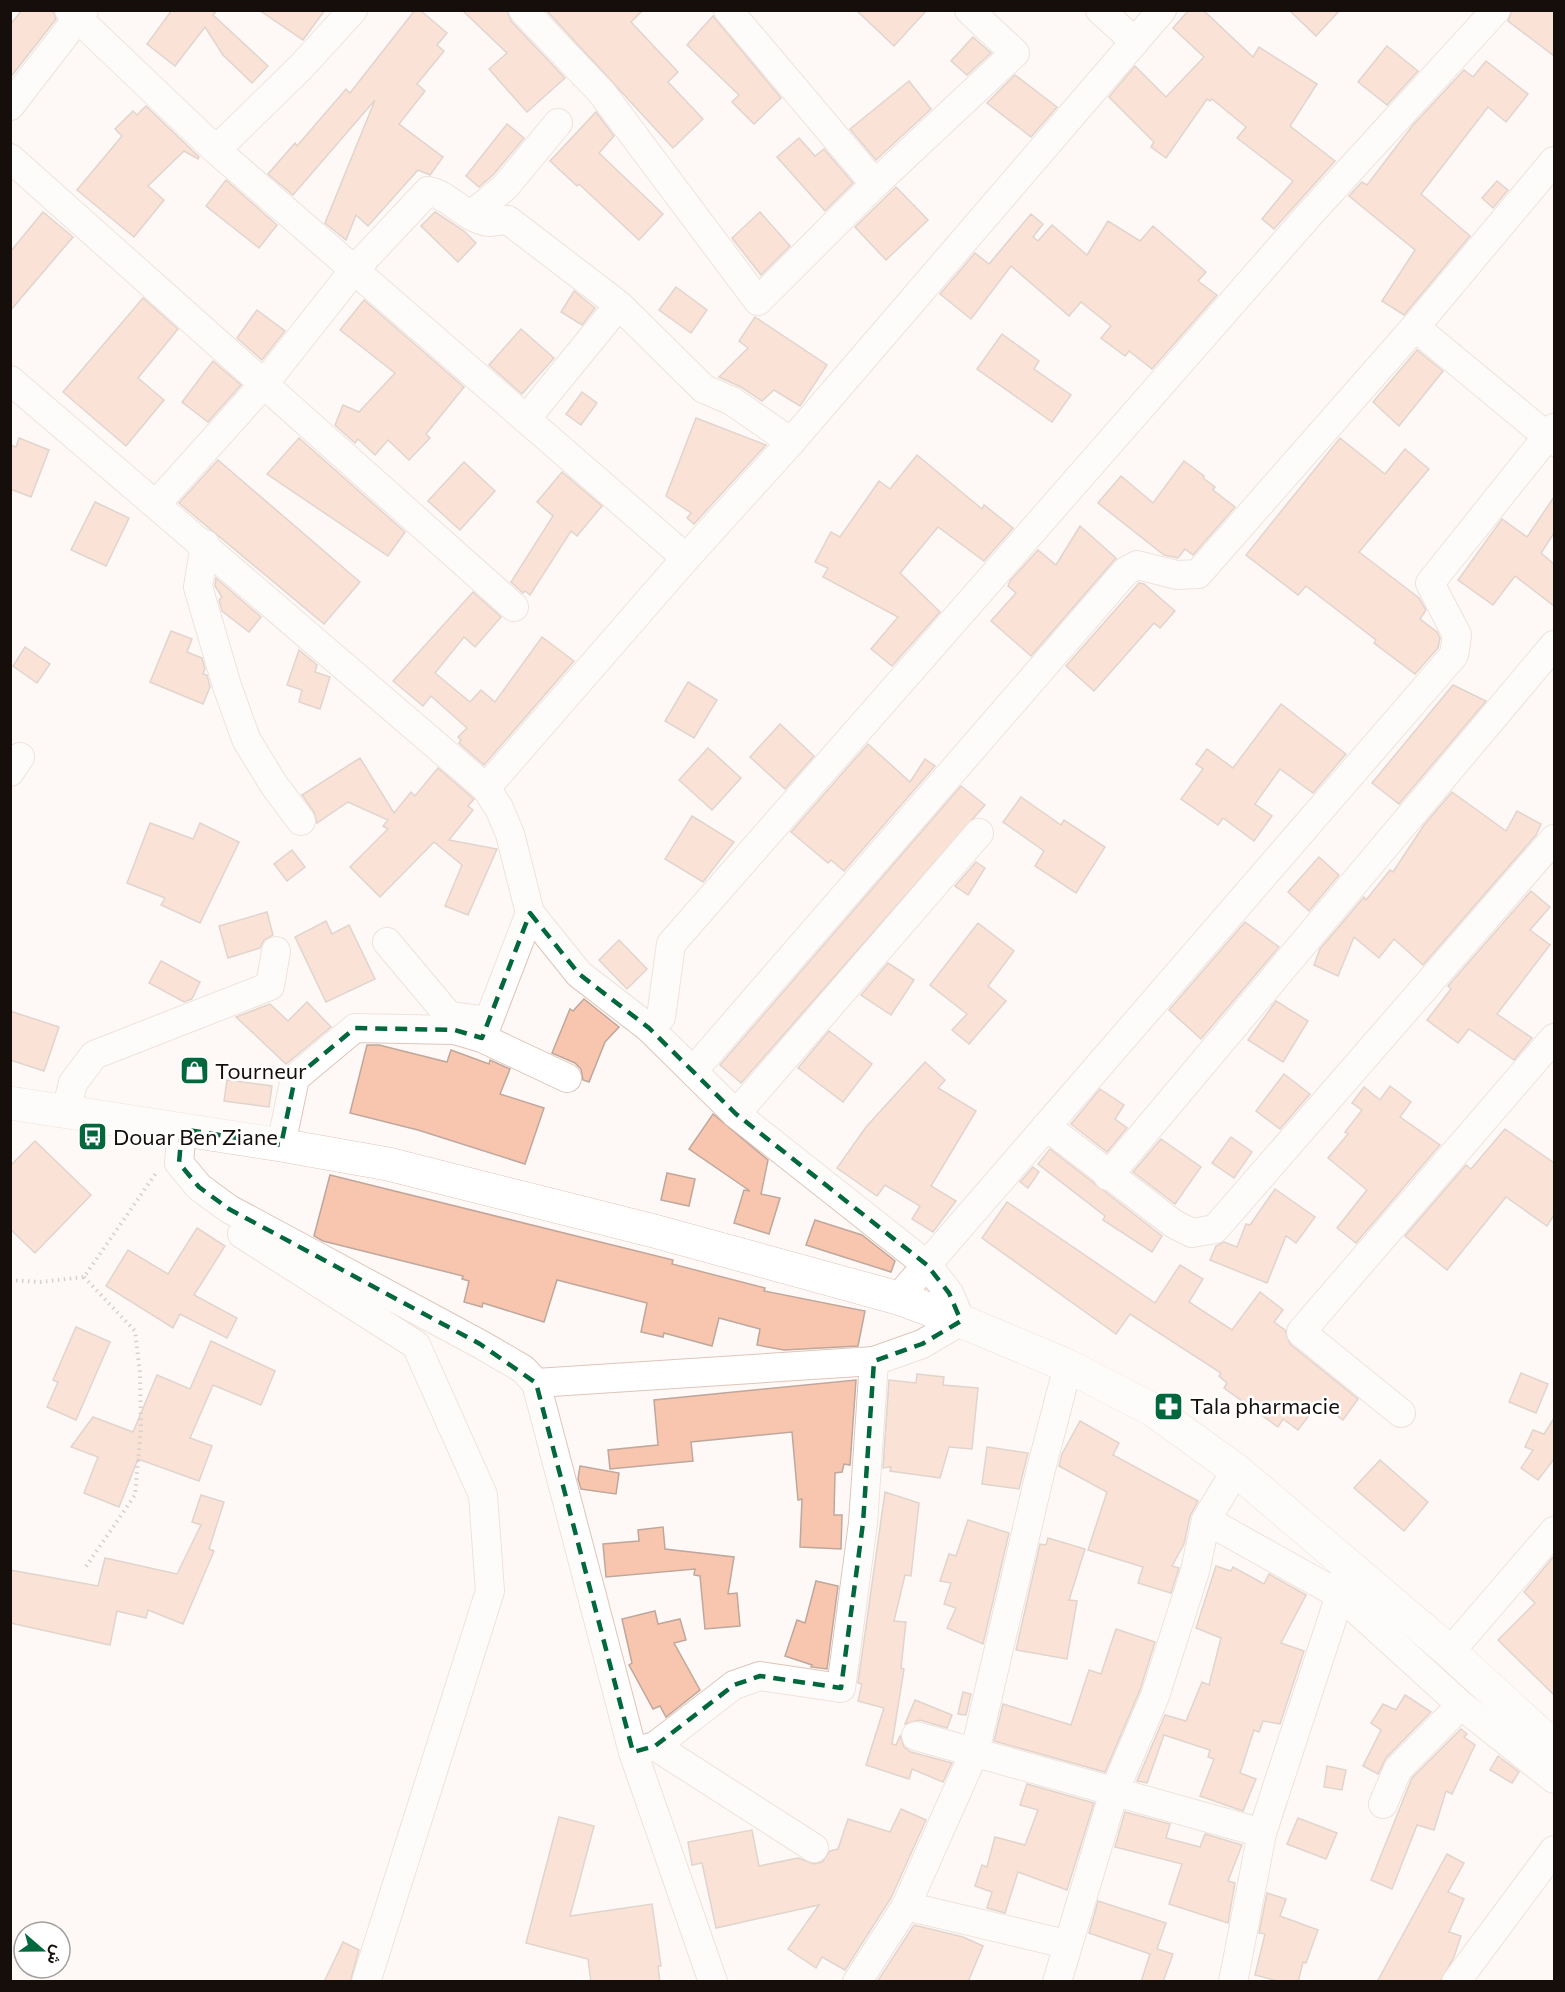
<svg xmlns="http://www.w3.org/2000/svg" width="1565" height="1992" font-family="Commissioner,Vazirmatn,sans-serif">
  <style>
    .building { fill: #f8c6af; stroke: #bfa79c; stroke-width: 1.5 }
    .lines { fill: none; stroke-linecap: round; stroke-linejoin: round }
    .minor-casing { stroke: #dec5ba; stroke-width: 30 }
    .major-casing { stroke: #dec5ba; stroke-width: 34 }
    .path { stroke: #a59f9c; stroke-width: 4; stroke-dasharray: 1.5 4.5; stroke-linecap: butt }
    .minor { stroke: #fff; stroke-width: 28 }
    .major { stroke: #fff; stroke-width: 33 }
    .marked { fill: none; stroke: #01673c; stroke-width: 4.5; stroke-dasharray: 12 8; stroke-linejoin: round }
    .labels { text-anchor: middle; stroke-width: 5; stroke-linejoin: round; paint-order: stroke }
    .poi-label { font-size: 22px; fill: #160e0a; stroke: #fff; text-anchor: start }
  </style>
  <rect width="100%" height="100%" fill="#fef9f6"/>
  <g class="building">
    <polygon points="22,10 53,10 56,19 10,78 10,25"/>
    <polygon points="172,10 217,10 213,15 268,66 252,83 223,55 205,27 175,66 147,44"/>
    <polygon points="259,10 325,10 303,40"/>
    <polygon points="415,10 420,10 447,33 437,45 444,51 417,84 425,91 399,124 443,157 430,175 418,170 368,226 356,215 346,240 325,223 375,100 293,195 268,174 295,143 297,146 346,89 350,93"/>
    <polygon points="462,10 507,10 511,21 565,78 527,112 489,69 507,53"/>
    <polygon points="546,10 643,10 631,22 678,72 668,82 703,119 673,148"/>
    <polygon points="856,10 927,10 894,46"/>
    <polygon points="1189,10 1203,10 1253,57 1259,47 1317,84 1290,126 1335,161 1274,229 1262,219 1293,181 1237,138 1246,127 1212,99 1210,101 1207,99 1166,158 1151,147 1154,142 1109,97 1135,66 1166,97 1204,57 1173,28"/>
    <polygon points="1289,10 1340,10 1316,36"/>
    <polygon points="1512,10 1554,10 1554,56 1508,21"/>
    <polygon points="713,16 781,98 754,124 732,102 739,95 687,45"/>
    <polygon points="973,37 991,53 967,75 951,61"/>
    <polygon points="1387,46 1418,71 1387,105 1358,82"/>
    <polygon points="1486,61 1528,94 1506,122 1488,107 1421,194 1470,236 1404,315 1382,301 1415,250 1349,196 1362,182 1367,185 1413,125 1464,70 1473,77"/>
    <polygon points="1015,75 1057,107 1031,137 987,103"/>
    <polygon points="909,81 931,109 876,160 850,129"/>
    <polygon points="146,106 199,157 198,159 184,151 148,186 164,200 134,237 77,190 122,136 115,129 133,111 137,115"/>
    <polygon points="596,112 614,136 599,153 663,214 639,240 579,184 577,186 550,161"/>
    <polygon points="507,124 524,138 493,175 479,187 466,176"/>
    <polygon points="799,138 815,156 824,149 853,183 825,211 777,157"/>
    <polygon points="226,180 277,225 259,248 206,206"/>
    <polygon points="1497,181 1508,190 1493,208 1482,198"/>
    <polygon points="896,187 928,220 886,260 855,227"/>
    <polygon points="43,212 73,237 10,311 10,252"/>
    <polygon points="435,212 464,231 476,243 458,262 421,226"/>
    <polygon points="760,212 790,246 761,275 732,238"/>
    <polygon points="1031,214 1043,224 1033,237 1038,241 1052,225 1087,255 1108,221 1140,241 1153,226 1206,272 1198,281 1217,295 1152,369 1129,351 1125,356 1101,338 1111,326 1081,302 1069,316 1011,266 971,319 940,294 975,253 989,264"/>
    <polygon points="676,287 707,310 691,333 659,310"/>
    <polygon points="574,291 595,308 582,325 561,312"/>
    <polygon points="143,298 178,329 138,378 164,400 126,446 63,392"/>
    <polygon points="364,300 464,387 426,434 430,438 409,460 388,440 375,455 358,439 355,443 335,425 343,405 359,412 395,373 340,330"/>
    <polygon points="257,310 285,331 262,360 237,338"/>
    <polygon points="755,317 827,365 800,406 774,390 762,401 741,387 719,377 748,348 739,341"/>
    <polygon points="521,329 554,358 522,394 489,365"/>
    <polygon points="1002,334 1039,361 1034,369 1071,395 1052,422 977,369"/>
    <polygon points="1417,350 1443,371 1399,426 1373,402"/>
    <polygon points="213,361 241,385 208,422 182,402"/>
    <polygon points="582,392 597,403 581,425 566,414"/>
    <polygon points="696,418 766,445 694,524 687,518 691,513 666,496"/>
    <polygon points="19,438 49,450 31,497 10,489 10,445 16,447"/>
    <polygon points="299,438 405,532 388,556 267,474"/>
    <polygon points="1340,438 1385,474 1405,449 1429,469 1359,552 1419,598 1426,610 1420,619 1437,632 1440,638 1438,648 1415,674 1374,643 1376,640 1306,586 1298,595 1246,555"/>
    <polygon points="917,455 982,509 984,505 1013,528 984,561 938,527 900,573 940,612 892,666 871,649 898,617 823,577 828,568 815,562 831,532 840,537 879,481 890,489"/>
    <polygon points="218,460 360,582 324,624 179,503"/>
    <polygon points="1184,461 1204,476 1203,478 1215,487 1213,490 1235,507 1193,555 1185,549 1178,558 1164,555 1098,503 1121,476 1153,503"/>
    <polygon points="464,462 495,491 460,530 428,501"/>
    <polygon points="562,472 602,506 577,536 571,531 530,595 525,591 523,593 511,582 553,516 537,502"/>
    <polygon points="1554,497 1554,533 1541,553 1554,564 1554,606 1515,576 1493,605 1458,580 1502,519 1527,537"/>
    <polygon points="95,502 129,518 106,566 71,550"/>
    <polygon points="1080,526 1116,558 1031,656 991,621 1016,593 1008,586 1010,581 1038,550 1056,565"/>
    <polygon points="216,578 261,617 249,632 222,611 219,600 222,597 215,586"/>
    <polygon points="1139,583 1144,584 1175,611 1160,628 1154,623 1094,691 1066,666"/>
    <polygon points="473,592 501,617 475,647 464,637 435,673 470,702 481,690 495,702 542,637 574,661 484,765 459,743 461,740 458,737 467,728 431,696 423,706 393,681"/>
    <polygon points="171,631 192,639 187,652 202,658 205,669 203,674 207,675 210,687 203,704 150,682"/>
    <polygon points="25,647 50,664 37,683 13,666"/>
    <polygon points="299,650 317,665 315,672 330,677 320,709 299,702 302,690 287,685"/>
    <polygon points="688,682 717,700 694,738 665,721"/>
    <polygon points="1453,685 1486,701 1399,804 1372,783"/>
    <polygon points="1281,704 1346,754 1313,793 1280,769 1255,804 1272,816 1254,841 1223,818 1218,825 1181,799 1203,769 1196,764 1207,749 1233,768"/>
    <polygon points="780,724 814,756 785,789 750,757"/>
    <polygon points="868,744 910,782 925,759 935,766 844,871 831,860 828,863 791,832"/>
    <polygon points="708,748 741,778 712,810 679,780"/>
    <polygon points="360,758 394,813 411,792 415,796 438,768 474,799 468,806 473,810 449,840 497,849 468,915 445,906 462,865 434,842 380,897 350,867 388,829 383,826 388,820 348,802 317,823 314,812 302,795"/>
    <polygon points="961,786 985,805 741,1083 720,1065"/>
    <polygon points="1452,792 1506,831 1517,811 1541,824 1536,835 1423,965 1394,939 1379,958 1354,937 1338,976 1314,965 1320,949 1364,897 1366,900 1390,870 1393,872 1424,825"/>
    <polygon points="1021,797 1061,825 1064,820 1105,847 1076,893 1035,866 1044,851 1003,822"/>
    <polygon points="692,816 734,842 703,882 665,859"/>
    <polygon points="150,823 193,839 200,823 239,842 200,923 161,905 165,898 127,883"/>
    <polygon points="292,850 305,867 287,881 274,864"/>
    <polygon points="1319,857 1339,875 1309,911 1288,892"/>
    <polygon points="976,862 985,868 968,895 955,886"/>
    <polygon points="1531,891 1550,907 1530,930 1550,945 1497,1014 1532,1038 1514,1060 1469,1029 1458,1043 1427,1020 1451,989 1448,986"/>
    <polygon points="267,912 273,935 264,940 260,948 228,958 219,926"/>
    <polygon points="326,921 332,934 349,925 375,979 326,1002 295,937"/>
    <polygon points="1245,922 1279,947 1201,1039 1169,1010"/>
    <polygon points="978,923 1014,951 988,986 1006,1001 969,1044 952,1030 967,1014 930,985"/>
    <polygon points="619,940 647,969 627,989 599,960"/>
    <polygon points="161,961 200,982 192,999 184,1002 149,983"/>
    <polygon points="888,963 914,980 891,1015 861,995"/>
    <polygon points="584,999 619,1027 605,1042 589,1082 583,1080 581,1069 575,1063 552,1053 570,1009 573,1011"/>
    <polygon points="1276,1001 1308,1021 1283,1062 1248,1040"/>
    <polygon points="307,1002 331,1027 286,1064 236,1017 270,1004 288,1021"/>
    <polygon points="10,1011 59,1027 44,1071 10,1060"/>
    <polygon points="829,1031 872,1064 843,1102 798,1068"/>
    <polygon points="367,1045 379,1045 447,1062 451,1050 489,1064 490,1060 510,1069 500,1094 544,1108 525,1164 418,1130 350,1113"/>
    <polygon points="925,1062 945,1080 938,1088 976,1111 931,1186 956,1201 933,1232 912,1219 920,1206 885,1185 877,1196 837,1168 866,1127"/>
    <polygon points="1284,1074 1310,1094 1280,1129 1256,1111"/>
    <polygon points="227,1080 272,1086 269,1107 224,1101"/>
    <polygon points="1390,1086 1411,1102 1400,1117 1440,1145 1356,1243 1337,1228 1367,1190 1328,1158 1348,1134 1345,1132 1362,1110 1352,1103 1364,1087 1380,1100"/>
    <polygon points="1100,1089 1124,1105 1115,1119 1127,1128 1107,1152 1071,1124"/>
    <polygon points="713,1114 768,1160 761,1194 780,1198 769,1234 734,1223 744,1190 750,1191 689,1149"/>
    <polygon points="1505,1129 1554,1163 1554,1215 1547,1226 1506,1197 1447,1270 1405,1236 1466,1165 1471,1169"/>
    <polygon points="1231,1137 1252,1152 1234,1178 1212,1163"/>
    <polygon points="1161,1139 1201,1167 1175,1204 1133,1172"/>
    <polygon points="35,1141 91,1195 35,1253 10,1229 10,1166"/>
    <polygon points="1050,1149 1162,1236 1152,1252 1103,1220 1105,1216 1038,1164"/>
    <polygon points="1033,1167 1039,1172 1028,1188 1020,1182"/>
    <polygon points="667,1173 695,1179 689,1206 661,1200"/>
    <polygon points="330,1175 673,1260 672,1264 765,1288 764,1291 865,1311 858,1346 784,1350 757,1345 760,1329 719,1318 712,1346 664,1333 663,1337 641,1332 647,1303 557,1280 544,1322 483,1303 482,1307 464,1302 469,1281 462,1279 463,1276 323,1241 314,1236"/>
    <polygon points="1275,1189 1315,1217 1296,1243 1286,1236 1267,1283 1210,1260 1216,1246 1224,1242 1237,1247 1246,1224 1250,1225"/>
    <polygon points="1007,1202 1155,1303 1180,1265 1203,1279 1189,1302 1232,1330 1260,1292 1283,1310 1274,1322 1285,1330 1290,1344 1358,1399 1343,1420 1319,1402 1298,1430 1283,1419 1278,1427 1224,1388 1227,1383 1219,1376 1221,1373 1130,1314 1116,1334 982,1238"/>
    <polygon points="815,1220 862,1235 895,1261 891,1272 806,1245"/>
    <polygon points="197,1228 225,1246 194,1295 237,1318 227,1338 180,1314 173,1328 106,1286 128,1250 168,1274"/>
    <polygon points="76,1327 110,1342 76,1420 47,1407 58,1382 53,1380"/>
    <polygon points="211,1341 275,1371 261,1405 213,1385 190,1438 212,1446 199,1481 138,1459 119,1507 84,1493 98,1457 71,1447 93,1417 133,1432 157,1375 190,1389"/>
    <polygon points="1521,1373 1548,1384 1536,1413 1509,1402"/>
    <polygon points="917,1374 944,1377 943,1385 978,1388 972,1449 949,1447 940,1478 890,1471 891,1467 883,1468 889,1380 916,1383"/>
    <polygon points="856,1380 850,1465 844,1464 842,1472 835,1473 834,1515 842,1515 841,1549 800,1547 802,1499 798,1500 792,1432 691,1442 693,1461 610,1469 608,1450 658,1445 654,1400"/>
    <polygon points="1554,1418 1554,1459 1538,1480 1521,1468 1533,1450 1525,1447 1533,1430 1544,1434"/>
    <polygon points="1080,1421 1119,1443 1113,1455 1198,1501 1190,1516 1184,1544 1172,1566 1179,1568 1171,1593 1138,1583 1143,1567 1088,1550 1107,1492 1059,1466 1062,1454"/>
    <polygon points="987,1447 1028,1453 1019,1489 982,1484"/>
    <polygon points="1380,1460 1428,1502 1404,1531 1354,1488"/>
    <polygon points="580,1466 619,1473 616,1494 581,1489 578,1479"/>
    <polygon points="885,1492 919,1503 911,1576 905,1575 894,1621 906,1622 901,1668 904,1669 892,1744 896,1745 900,1736 904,1747 911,1752 952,1763 943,1782 912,1769 909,1779 866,1765 884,1708 858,1701 862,1684 858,1683"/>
    <polygon points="201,1495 224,1502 209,1549 214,1551 183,1624 148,1610 146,1618 117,1611 110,1645 10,1623 10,1570 98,1586 105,1558 177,1574 201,1525 192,1522"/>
    <polygon points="968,1520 1009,1533 983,1644 947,1628 956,1608 944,1604 951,1583 940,1581 949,1554 956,1556"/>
    <polygon points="663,1527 665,1549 734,1557 728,1594 737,1593 740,1626 705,1629 700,1576 694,1575 695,1569 606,1577 603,1544 639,1541 638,1530"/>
    <polygon points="1048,1538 1085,1549 1069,1600 1077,1601 1067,1659 1016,1650 1040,1544 1046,1545"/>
    <polygon points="1554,1556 1554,1695 1498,1640 1535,1603 1524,1592"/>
    <polygon points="1216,1566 1231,1571 1233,1567 1264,1584 1269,1574 1306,1595 1281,1643 1304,1651 1280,1724 1263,1721 1259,1732 1254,1730 1240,1773 1256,1779 1243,1811 1200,1796 1214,1759 1208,1757 1210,1750 1164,1735 1147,1783 1137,1781 1165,1715 1186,1721 1202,1682 1209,1685 1221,1638 1196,1628"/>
    <polygon points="816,1581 838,1586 827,1669 811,1667 812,1665 785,1656 797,1620 805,1623"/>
    <polygon points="655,1611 658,1624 680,1619 686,1640 674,1643 700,1690 666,1717 660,1706 653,1709 629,1665 632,1663 622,1619"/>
    <polygon points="1116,1629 1155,1642 1140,1690 1105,1772 994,1741 1003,1704 1071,1725 1089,1670 1101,1674"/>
    <polygon points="963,1692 971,1694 966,1715 958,1714"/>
    <polygon points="1405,1695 1431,1712 1386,1758 1378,1774 1363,1766 1381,1730 1371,1723 1383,1704 1396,1710"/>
    <polygon points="915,1700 952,1715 947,1728 920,1720 905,1724"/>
    <polygon points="1461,1729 1467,1734 1464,1737 1475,1745 1452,1794 1446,1791 1434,1830 1417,1825 1392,1889 1371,1880 1412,1778"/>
    <polygon points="1498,1756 1519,1772 1512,1783 1490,1770"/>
    <polygon points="1327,1766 1346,1770 1342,1790 1324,1787"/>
    <polygon points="1027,1784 1094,1803 1067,1890 1018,1872 1005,1913 987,1908 992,1892 975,1886 982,1865 987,1867 995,1837 1025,1845 1038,1810 1020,1805"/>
    <polygon points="901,1809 926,1820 891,1898 845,1970 822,1957 816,1968 788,1949 819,1905 716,1928 702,1863 692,1865 688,1842 752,1830 759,1866 798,1858 814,1864 822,1862 830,1851 838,1849 848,1819 890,1832"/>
    <polygon points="1125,1812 1170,1824 1166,1838 1200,1847 1205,1834 1242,1845 1228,1881 1235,1883 1228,1923 1169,1904 1182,1864 1115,1847"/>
    <polygon points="559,1817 594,1826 570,1916 652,1904 661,1966 658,1966 660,1982 591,1982 588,1959 526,1943"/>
    <polygon points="1298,1818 1337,1833 1326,1859 1287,1844"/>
    <polygon points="1447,1854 1464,1863 1448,1892 1464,1899 1449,1932 1461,1936 1454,1957 1440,1982 1377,1982"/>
    <polygon points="1267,1893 1286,1899 1280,1916 1318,1930 1306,1963 1303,1962 1298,1982 1281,1982 1255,1975 1265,1934 1259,1933"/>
    <polygon points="1098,1901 1166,1923 1157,1949 1173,1954 1163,1982 1141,1982 1150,1954 1089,1933"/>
    <polygon points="914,1925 963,1937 983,1946 968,1982 877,1982"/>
    <polygon points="343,1942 359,1950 350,1982 324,1982"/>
  </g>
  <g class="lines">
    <defs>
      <g id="minor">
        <polyline points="69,10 216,150 301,67 353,10"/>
        <polyline points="523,10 602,93 758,301 875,184 1015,53 969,10"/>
        <polyline points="728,10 875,184"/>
        <polyline points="1100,10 1135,42"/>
        <polyline points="10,106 84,10"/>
        <polyline points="216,150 526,419 619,305"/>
        <polyline points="10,158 514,607"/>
        <polyline points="471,215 505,187 558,123"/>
        <polyline points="1415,327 1554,442"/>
        <polyline points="10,380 486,788 499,808 510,834 530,913 579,974 649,1028 736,1114 927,1265 949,1293 961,1321 922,1344 874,1361 536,1383"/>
        <polyline points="526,419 686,558"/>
        <path d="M157,503L264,384L354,270L428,191C450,195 465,219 489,222C495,222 502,220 508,220L619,305L704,389L732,401L791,442"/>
        <polyline points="205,544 198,587 227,686 246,739 274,785 301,821"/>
        <polyline points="10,772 20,757"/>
        <polyline points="486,788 686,558 791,442 1162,10"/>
        <polyline points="387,942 449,1016 480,1020"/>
        <polyline points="649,1028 661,1017 671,944 1308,216 1496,10"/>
        <polyline points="482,1038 530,913"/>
        <polyline points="693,1071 1126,571 1137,565 1177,575 1198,574 1415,327 1554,161"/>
        <polyline points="66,1111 73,1083 94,1055 270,986 276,951"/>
        <polyline points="736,1114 979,833"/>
        <polyline points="1046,1126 1174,1224 1192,1233 1215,1229 1554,839"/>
        <polyline points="182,1129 179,1163 199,1187 229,1209 480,1344 523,1369 536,1383 633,1752 713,1982"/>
        <polyline points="281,1145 295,1078 355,1028 455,1030 482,1038 567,1078"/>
        <polyline points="1108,1176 1554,645"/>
        <polyline points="242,1234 416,1345 483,1495 490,1591 366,1982"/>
        <polyline points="898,1298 1454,655 1457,635 1430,583 1554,428"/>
        <polyline points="1401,1413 1301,1332 1554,1038"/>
        <polyline points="1206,1520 1340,1595 1461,1705 1554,1779"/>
        <polyline points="1450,1652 1554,1531"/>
        <polyline points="916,1736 1262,1833"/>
        <polyline points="655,1746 814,1848"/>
        <polyline points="633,1752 655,1746 734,1685 760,1676 841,1688 863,1523 874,1361"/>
        <polyline points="1383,1804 1398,1769 1461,1705"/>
        <polyline points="906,1906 1066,1944"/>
        <polyline points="857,1982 906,1906 975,1751 1040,1473 1068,1366"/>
        <polyline points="1057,1982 1114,1792 1155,1696 1195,1571 1206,1520 1236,1470"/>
        <polyline points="1233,1982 1262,1833 1340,1595 1344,1577"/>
        <polyline points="1456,1982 1554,1850"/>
      </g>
      <polyline id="major" points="10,1103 281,1145 388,1164 654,1231 898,1298 961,1321 1068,1366 1153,1410 1236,1470 1450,1652 1554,1747"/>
    </defs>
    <use href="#minor" class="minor-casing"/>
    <use href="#major" class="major-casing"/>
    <g class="path">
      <polyline points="84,1277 135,1331 140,1373 141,1428 135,1495 85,1568"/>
      <polyline points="10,1280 40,1282 84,1277 156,1173"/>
    </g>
    <use href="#minor" class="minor"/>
    <use href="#major" class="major"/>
  </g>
  <path d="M0 0H1565V1992H0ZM530,913L579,974L649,1028L736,1114L927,1265L949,1293L961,1321L922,1344L874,1361L863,1523L841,1688L760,1676L734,1685L655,1746L633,1752L536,1383L480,1344L229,1209L199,1187L179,1163L182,1129L281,1145L295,1078L355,1028L455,1030L482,1038Z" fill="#fef9f6" fill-opacity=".55" fill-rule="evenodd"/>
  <path class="marked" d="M530,913L579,974L649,1028L736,1114L927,1265L949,1293L961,1321L922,1344L874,1361L863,1523L841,1688L760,1676L734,1685L655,1746L633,1752L536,1383L480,1344L229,1209L199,1187L179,1163L182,1129L281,1145L295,1078L355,1028L455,1030L482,1038Z"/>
  <defs>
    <symbol id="shop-square" viewBox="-11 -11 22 22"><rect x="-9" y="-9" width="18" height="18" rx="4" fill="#01673c" stroke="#fff"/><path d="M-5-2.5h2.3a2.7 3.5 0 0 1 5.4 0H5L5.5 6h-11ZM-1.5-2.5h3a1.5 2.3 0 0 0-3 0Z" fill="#fff"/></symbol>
    <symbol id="bus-square" viewBox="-11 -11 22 22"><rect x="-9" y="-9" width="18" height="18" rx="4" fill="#01673c" stroke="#fff"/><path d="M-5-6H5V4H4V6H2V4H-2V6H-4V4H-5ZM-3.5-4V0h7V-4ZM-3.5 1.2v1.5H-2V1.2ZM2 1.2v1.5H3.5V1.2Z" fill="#fff"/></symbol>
    <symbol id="pharmacy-square" viewBox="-11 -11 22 22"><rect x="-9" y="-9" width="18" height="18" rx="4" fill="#01673c" stroke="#fff"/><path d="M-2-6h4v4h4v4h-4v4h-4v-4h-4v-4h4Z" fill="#fff"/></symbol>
  </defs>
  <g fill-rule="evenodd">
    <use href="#shop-square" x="178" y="1054" width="33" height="33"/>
    <use href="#bus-square" x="76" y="1120" width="33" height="33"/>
    <use href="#pharmacy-square" x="1152" y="1390" width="33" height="33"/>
  </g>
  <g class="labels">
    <g class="poi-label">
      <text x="215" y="1079">Tourneur</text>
      <text x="113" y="1145">Douar Ben Ziane</text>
      <text x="1190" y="1414">Tala pharmacie</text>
    </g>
  </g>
  <rect width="1565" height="1992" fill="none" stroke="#160e0a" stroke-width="24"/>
  <g transform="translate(42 1950) rotate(110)"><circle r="28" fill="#ffffff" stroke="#a29f9d" stroke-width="1.5"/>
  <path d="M0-4.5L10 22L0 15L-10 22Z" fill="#01673c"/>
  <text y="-9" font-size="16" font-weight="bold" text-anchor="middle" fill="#160e0a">ش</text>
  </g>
</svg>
